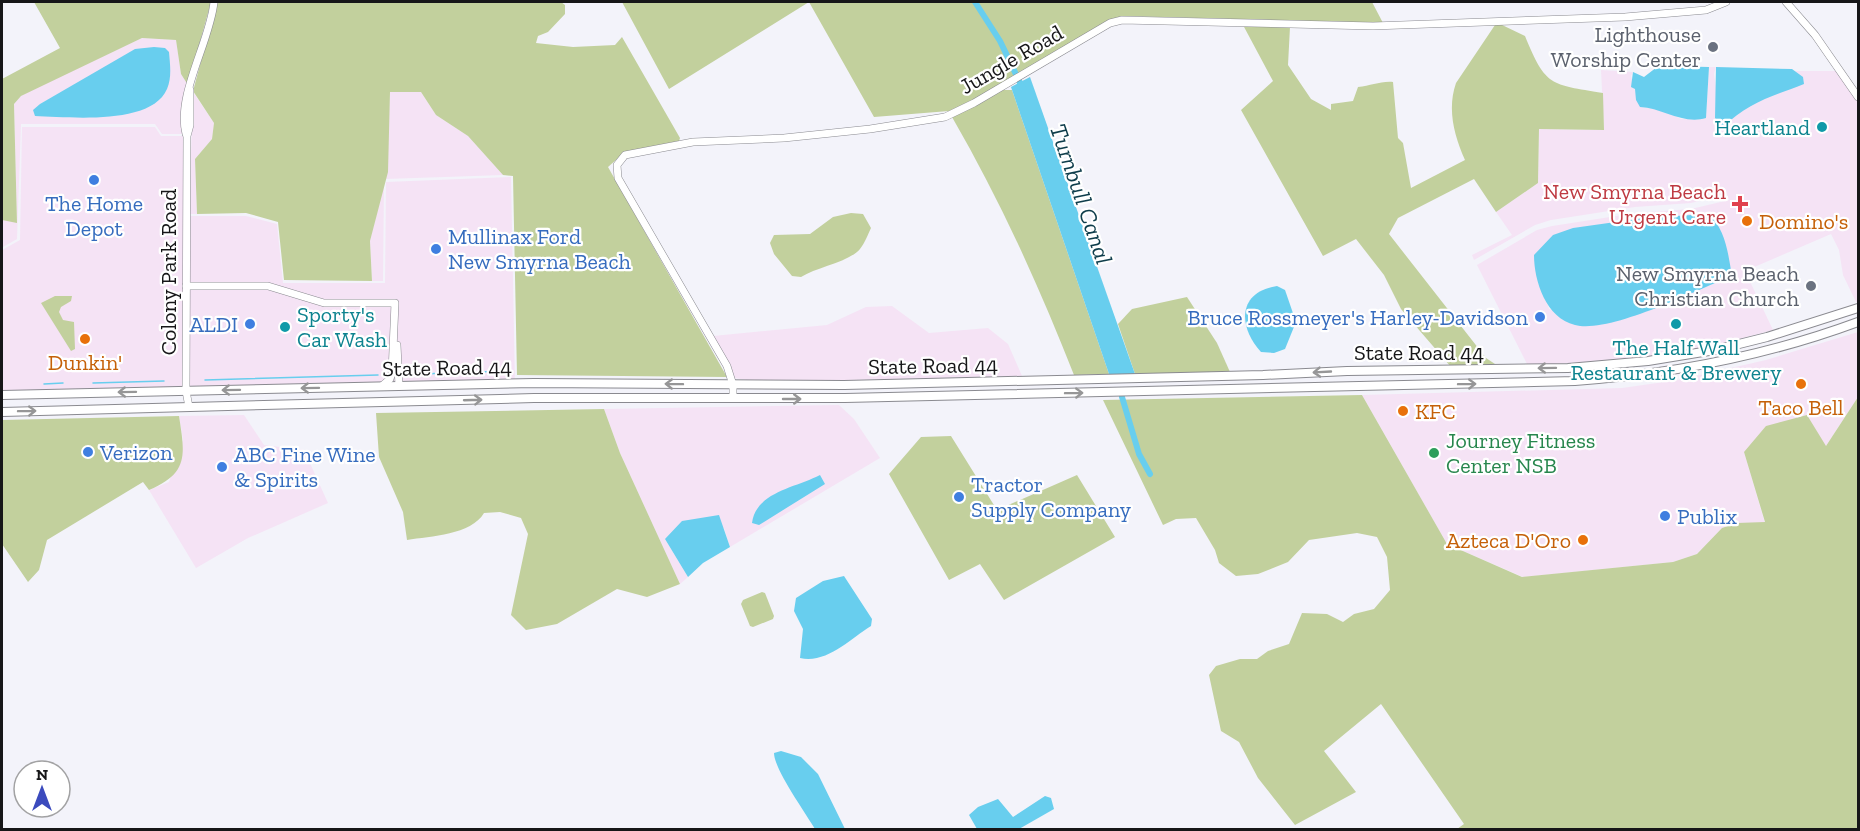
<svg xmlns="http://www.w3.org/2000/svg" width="1860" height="831" font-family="'Zilla Slab',serif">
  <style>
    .commercial { fill: #f5e3f5; fill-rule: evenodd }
    .green { fill: #c2d09d }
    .water { fill: #68ceee }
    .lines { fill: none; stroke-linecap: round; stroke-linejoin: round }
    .stream { stroke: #68ceee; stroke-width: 1.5 }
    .canal { stroke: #68ceee; stroke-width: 6 }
    .minor-casing { stroke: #8a8a90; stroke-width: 8 }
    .major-casing { stroke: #8a8a90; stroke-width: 10 }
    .minor { stroke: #fff; stroke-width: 7 }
    .major { stroke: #fff; stroke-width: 8 }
    .oneway { stroke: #969697 }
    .worship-dot { fill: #6b7280; stroke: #fff; stroke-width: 2 }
    .culture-dot { fill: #0f9aa8; stroke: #fff; stroke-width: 2 }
    .shop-dot { fill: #3f7fe0; stroke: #fff; stroke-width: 2 }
    .health-dot { fill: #e0444e; stroke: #fff; stroke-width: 2 }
    .food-dot { fill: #e8710a; stroke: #fff; stroke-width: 2 }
    .leisure-dot { fill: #2e9e5b; stroke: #fff; stroke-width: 2 }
    .labels { text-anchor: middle; stroke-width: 4.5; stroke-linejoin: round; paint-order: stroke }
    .worship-label { font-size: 22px; fill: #5b616d; stroke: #fff; text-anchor: end }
    .street-label { font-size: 22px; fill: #161618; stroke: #fff }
    .culture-label { font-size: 22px; fill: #0d838f; stroke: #fff; text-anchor: end }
    .health-label { font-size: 22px; fill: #be3a42; stroke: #fff; text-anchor: end }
    .shop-label { font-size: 22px; fill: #366cbe; stroke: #fff; text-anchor: start }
    .food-label { font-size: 22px; fill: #c56008; stroke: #fff; text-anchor: start }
    .leisure-label { font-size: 22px; fill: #27864d; stroke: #fff; text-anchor: start }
    .water-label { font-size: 24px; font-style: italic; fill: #0e3d4b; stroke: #fff }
  </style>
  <rect width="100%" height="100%" fill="#f3f3fa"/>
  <g class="commercial">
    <path d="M142,38L176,40L181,74L188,85L182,112L183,134H162L155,124H21L17,239L3,247L2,220L17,222L14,104L21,96L35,88ZM69,89L121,115L35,116L40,104Z"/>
    <path d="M1709,67H1716L1714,74L1722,127L1739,111L1779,91L1803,84L1795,71H1837L1858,102V301L1856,302L1843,275L1839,250L1831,234L1745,271L1773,330L1702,349L1642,358L1528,366L1477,265L1537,230L1552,226L1636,213L1691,209L1729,200L1727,194L1691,203L1635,207L1551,220L1535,225L1474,260L1472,255L1512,235L1496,212L1538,183L1539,129L1604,130L1601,70L1633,72L1631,76L1641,107L1664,110L1681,119L1706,117ZM1602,225L1652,308L1624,318L1549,309L1545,296L1573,228Z"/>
    <polygon points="390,91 421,92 436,115 468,136 503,175 386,179"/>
    <polygon points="193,92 214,123 212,139 195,159 197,214 189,214"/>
    <polygon points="22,127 155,127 161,136 187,136 187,216 246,216 277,224 283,283 385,283 386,182 511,177 515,384 2,395 2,250 20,240"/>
    <polygon points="384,184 383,281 372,281 370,241"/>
    <polygon points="892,306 929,333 988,328 1008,344 1022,376 759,382 734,378 713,336 827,325 866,307"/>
    <polygon points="1858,332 1858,397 1826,446 1744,452 1765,523 1737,523 1722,528 1697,554 1673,562 1523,577 1447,544 1362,395 1622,388 1678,380 1766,360"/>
    <polygon points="839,405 854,419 880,458 730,547 724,528 665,539 688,577 680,584 620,453 604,409"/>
    <polygon points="244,415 264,445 304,450 328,503 248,538 196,568 149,490 169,482 183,440 179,416"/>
  </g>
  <g class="green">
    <polygon points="34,2 211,2 188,85 181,74 176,40 142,38 21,96 14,104 17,223 2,220 2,79 60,48"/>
    <polygon points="217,2 561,2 565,5 565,14 548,32 538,36 536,43 573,47 615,45 622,37 680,138 679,141 625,152 608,167 727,377 517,375 513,176 503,175 468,136 436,115 421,92 390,92 388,172 370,241 372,281 284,280 278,222 246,213 197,214 195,159 212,139 214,123 193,91"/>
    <polygon points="622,2 1372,2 1383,23 1122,16 1109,20 973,100 949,111 874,117 809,2 669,89"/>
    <path d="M1500,24L1525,36C1546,87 1550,84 1603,93L1604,130L1539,129L1538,183L1496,212L1474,179L1398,218L1389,234L1486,358L1498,366L1451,367L1401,309L1384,275L1356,239L1323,256L1241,110L1273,81L1243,25L1290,27L1288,65L1311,99L1331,110V104L1353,101L1358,87C1371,86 1380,81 1393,82L1398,138L1403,143L1411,188L1465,160C1454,135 1447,109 1456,83L1495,25Z"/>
    <path d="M1002,90H1012L1109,374L1074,375C1039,286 1000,200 952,117Z"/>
    <path d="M851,213L863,214L871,228C868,234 865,243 860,249C849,262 817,267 801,277L792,276L774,254L770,243L774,235L810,234L833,217Z"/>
    <polygon points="55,296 72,296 71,301 61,307 59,312 63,320 74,322 75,349 71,351 41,303"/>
    <polygon points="1187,297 1217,343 1230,372 1135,374 1118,324 1132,309"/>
    <polygon points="1362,395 1447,544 1522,577 1673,562 1697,554 1722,528 1737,523 1765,522 1744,452 1766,426 1807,415 1826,446 1858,397 1858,829 1457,829 1464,824 1381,704 1324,751 1356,792 1295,825 1258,778 1239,742 1221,731 1209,675 1216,666 1240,659 1257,659 1268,651 1289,644 1302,613 1327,614 1343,622 1354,614 1374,609 1390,590 1387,557 1377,537 1357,533 1309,540 1288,562 1258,574 1236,576 1219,563 1215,550 1196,518 1176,519 1163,525 1103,400"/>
    <path d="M604,409L620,453L680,584L647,597L617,589L557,624L526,630L511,615L528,534L521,518L500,512L484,513C471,535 431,536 407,540L403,512L379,457L376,413Z"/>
    <path d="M179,416C185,455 189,473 149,490L143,482L47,540L39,570L28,582L2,544V420Z"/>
    <polygon points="951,436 997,510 1077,475 1115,537 1004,600 980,564 949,580 889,474 921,437"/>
    <polygon points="762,592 765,593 774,616 773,619 753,627 750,626 741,604 743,600"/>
  </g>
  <g class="water">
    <path d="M154,47L165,48L169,52C170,65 172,77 167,89C151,126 69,117 35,116L33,110L40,104L135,49Z"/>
    <path d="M1667,66L1709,67L1706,118C1683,125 1663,108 1640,107L1636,100L1635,89L1631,87L1633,72L1644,77L1657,67Z"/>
    <path d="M1716,67L1792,69L1803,77L1804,84C1771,97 1749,102 1722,128L1715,118Z"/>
    <polygon points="1030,77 1135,374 1109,374 1011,87"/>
    <path d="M1708,214C1726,229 1728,254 1732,276C1696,290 1610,334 1575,325C1546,318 1534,281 1534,255L1553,235L1573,228L1644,218Z"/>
    <path d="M1277,286L1285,290L1296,322L1285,349L1274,353L1261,352C1238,327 1237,292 1277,286Z"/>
    <path d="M820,475L825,484L759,525L752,523C756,492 795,488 820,475Z"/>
    <polygon points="719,515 730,547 703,563 688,577 665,539 682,521"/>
    <path d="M844,576L872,619L871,626C850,639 827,664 800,658L803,629L794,611L796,598L823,581Z"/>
    <path d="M781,751L801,757L818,774L845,829H815C805,812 774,769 774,753Z"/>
    <polygon points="1045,796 1051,798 1054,809 1019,829 977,829 969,815 978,807 998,799 1013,817"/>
  </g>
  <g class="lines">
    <g class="stream">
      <polyline points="420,374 508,371"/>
      <polyline points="205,380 378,375"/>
      <polyline points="93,383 164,381"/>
      <polyline points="44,384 63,383"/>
    </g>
    <g class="canal">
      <polyline points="975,2 1000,41 1023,89"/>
      <polyline points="1122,397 1139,454 1150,474"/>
    </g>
    <defs>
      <g id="minor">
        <polyline points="1786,2 1815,35 1858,97"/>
        <path d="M186,134C176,95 210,42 214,2"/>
        <polyline points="186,286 268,286 324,303 395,303 392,373 390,379 382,386"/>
        <polyline points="397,345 399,386"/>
        <polyline points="733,398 733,385 727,366 618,178 617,165 625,155 693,142 784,138 870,129 945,117 974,103 1110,23 1122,20 1373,26 1625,17 1706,10 1726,2"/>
        <polyline points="189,407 186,391 187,136 190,125 190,90"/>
      </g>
      <g id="major">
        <polyline points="2,395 534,383 844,385 1263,375 1347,371 1568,368 1648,361 1715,350 1767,337 1858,308"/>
        <path d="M2,412L534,398H845L1575,381C1673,374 1766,356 1858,322"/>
      </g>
    </defs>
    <use href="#minor" class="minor-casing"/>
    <use href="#major" class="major-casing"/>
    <use href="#minor" class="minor"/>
    <use href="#major" class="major"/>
  </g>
  <defs><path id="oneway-shaft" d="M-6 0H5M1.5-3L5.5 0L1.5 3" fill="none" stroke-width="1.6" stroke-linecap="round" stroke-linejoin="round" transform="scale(1.5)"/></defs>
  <g class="oneway">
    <use href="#oneway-shaft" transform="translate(1547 368) rotate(179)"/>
    <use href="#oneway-shaft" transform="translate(1322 372) rotate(177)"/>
    <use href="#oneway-shaft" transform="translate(674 384) rotate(-179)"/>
    <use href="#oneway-shaft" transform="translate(1467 384) rotate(-1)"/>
    <use href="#oneway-shaft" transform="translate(310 388) rotate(179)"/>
    <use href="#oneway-shaft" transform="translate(231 390) rotate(179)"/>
    <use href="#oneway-shaft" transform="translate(127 392) rotate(179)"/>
    <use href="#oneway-shaft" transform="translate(1074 393) rotate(-1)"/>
    <use href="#oneway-shaft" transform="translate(792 399)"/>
    <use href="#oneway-shaft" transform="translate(473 400) rotate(-2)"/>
    <use href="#oneway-shaft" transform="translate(27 411) rotate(-1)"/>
  </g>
  <g class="worship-dot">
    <circle cx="1713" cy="47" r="6"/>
    <circle cx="1811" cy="286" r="6"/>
  </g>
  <g class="culture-dot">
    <circle cx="1822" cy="127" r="6"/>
    <circle cx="1676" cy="324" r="6"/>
    <circle cx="285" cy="327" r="6"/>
  </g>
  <g class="shop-dot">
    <circle cx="94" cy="180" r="6"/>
    <circle cx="436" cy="249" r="6"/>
    <circle cx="1540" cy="317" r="6"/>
    <circle cx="250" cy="324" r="6"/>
    <circle cx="88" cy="452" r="6"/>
    <circle cx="222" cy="467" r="6"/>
    <circle cx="959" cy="497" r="6"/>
    <circle cx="1665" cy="516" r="6"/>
  </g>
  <path class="health-dot" d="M1737 195h6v6h6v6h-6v6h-6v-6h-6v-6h6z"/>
  <g class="food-dot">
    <circle cx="1747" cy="221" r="6"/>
    <circle cx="85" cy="339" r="6"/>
    <circle cx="1801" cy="384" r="6"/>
    <circle cx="1403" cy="411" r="6"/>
    <circle cx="1583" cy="540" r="6"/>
  </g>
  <circle class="leisure-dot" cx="1434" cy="453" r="6"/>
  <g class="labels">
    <g class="worship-label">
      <text x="1701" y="42">Lighthouse<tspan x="1701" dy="25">Worship Center</tspan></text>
      <text x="1799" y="281">New Smyrna Beach<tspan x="1799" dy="25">Christian Church</tspan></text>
    </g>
    <g class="street-label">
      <text transform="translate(1011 59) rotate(-30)" y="8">Jungle Road</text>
      <text transform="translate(168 272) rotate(-90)" y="8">Colony Park Road</text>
      <text x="1419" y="360">State Road 44</text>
      <text transform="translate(933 365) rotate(-1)" y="8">State Road 44</text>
      <text transform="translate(447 367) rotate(-1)" y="8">State Road 44</text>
    </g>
    <g class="culture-label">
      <text x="1810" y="135">Heartland</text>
      <text x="297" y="322" text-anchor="start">Sporty's<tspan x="297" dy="25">Car Wash</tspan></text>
      <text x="1676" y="355" text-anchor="middle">The Half Wall<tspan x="1676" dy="25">Restaurant &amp; Brewery</tspan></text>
    </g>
    <g class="health-label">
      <text x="1726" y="199">New Smyrna Beach<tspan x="1726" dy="25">Urgent Care</tspan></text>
    </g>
    <g class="shop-label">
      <text x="94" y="211" text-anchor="middle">The Home<tspan x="94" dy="25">Depot</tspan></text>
      <text x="448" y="244">Mullinax Ford<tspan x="448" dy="25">New Smyrna Beach</tspan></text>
      <text x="1528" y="325" text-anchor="end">Bruce Rossmeyer's Harley-Davidson</text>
      <text x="238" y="332" text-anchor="end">ALDI</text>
      <text x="100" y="460">Verizon</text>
      <text x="234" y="462">ABC Fine Wine<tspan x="234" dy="25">&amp; Spirits</tspan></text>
      <text x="971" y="492">Tractor<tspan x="971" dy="25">Supply Company</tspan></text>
      <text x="1677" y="524">Publix</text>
    </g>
    <g class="food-label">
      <text x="1759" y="229">Domino's</text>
      <text x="85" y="370" text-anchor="middle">Dunkin'</text>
      <text x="1801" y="415" text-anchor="middle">Taco Bell</text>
      <text x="1415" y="419">KFC</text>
      <text x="1571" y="548" text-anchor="end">Azteca D'Oro</text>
    </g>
    <g class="leisure-label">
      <text x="1446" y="448">Journey Fitness<tspan x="1446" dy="25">Center NSB</tspan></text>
    </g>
    <g class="water-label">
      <text transform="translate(1081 194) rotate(71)" y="8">Turnbull Canal</text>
    </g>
  </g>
  <rect width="1860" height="831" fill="none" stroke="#161618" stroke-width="6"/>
  <g transform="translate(42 789)"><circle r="28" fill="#ffffff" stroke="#a2a2a3" stroke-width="1.5"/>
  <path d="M0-4.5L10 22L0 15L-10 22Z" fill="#3b4abd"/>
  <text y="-9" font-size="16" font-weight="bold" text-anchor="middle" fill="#161618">N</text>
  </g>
</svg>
